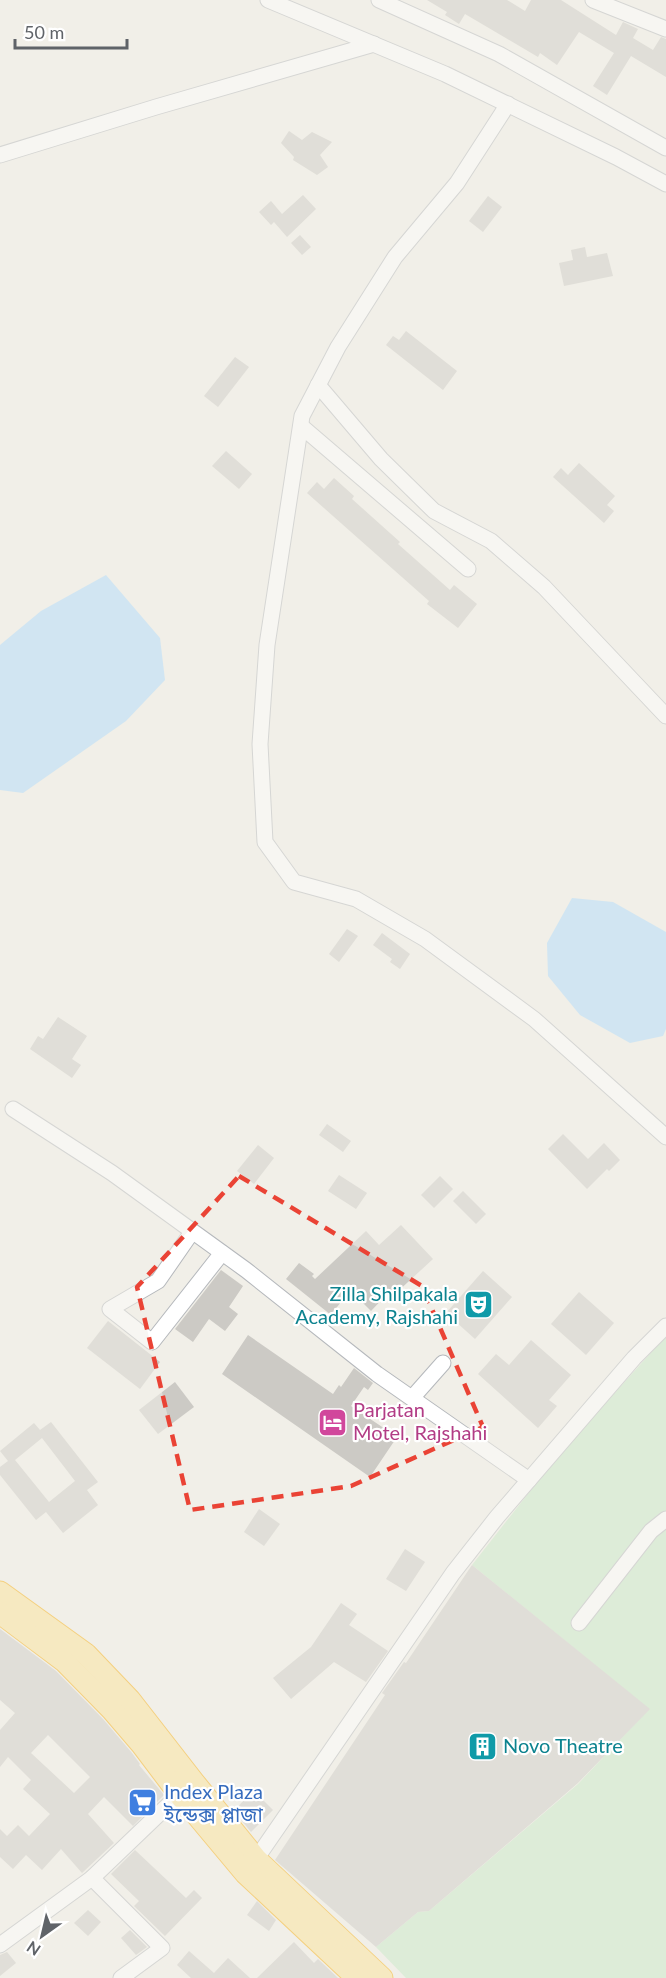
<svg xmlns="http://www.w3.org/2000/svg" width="666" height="1978" font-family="Lato,'Noto Sans Bengali',sans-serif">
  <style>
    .green { fill: #c5e8c5 }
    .water { fill: #aadaff }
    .building { fill: #cccac5; fill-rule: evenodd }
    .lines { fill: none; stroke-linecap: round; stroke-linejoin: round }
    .minor-casing { stroke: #b5b8bc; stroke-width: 17 }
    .highway-casing { stroke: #f9ab00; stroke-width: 23 }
    .minor { stroke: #fff; stroke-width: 15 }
    .highway { stroke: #fde293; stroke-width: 21 }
    .marked { fill: none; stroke: #ea4335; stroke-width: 4.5; stroke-dasharray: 12 8; stroke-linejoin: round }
    .labels { text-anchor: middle; stroke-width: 4.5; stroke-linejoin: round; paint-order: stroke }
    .culture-label { font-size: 20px; fill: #0d838f; stroke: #fff; text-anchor: end }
    .hotel-label { font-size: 20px; fill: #b23c85; stroke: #fff; text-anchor: start }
    .shop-label { font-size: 20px; fill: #366cbe; stroke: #fff; text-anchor: start }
  </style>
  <rect width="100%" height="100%" fill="#f1efe8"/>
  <polygon class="green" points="666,1336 666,1978 406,1978 376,1947 418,1912 429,1911 578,1784 649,1709 472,1565 556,1458"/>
  <g class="water">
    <polygon points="106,575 160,638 165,680 126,721 23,793 0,790 0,645 41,611"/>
    <polygon points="572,898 613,902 666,932 666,1029 663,1036 630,1043 580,1015 548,976 547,943"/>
  </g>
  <g class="building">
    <polygon points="427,0 507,0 525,11 531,0 561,0 616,35 623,22 638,29 633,38 653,50 661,37 666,39 666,77 631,56 607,95 593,86 614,53 579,32 557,65 540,53 538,57 465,14 459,24 445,15 447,12"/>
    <polygon points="289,131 302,140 312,132 332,142 320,155 328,167 317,175 293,160 294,157 281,143"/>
    <polygon points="303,195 316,209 287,237 274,222 271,225 259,212 271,201 282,214"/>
    <polygon points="488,196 502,207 483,232 469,221"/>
    <polygon points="300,235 311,247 302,255 291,243"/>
    <polygon points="585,247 587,257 607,253 613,276 564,286 559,263 573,260 571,250"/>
    <polygon points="406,331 457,371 443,390 386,345 393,336 399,340"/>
    <polygon points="235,357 249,367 218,407 204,396"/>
    <polygon points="226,451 252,474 239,489 212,466"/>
    <polygon points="579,463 615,496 607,505 614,511 604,523 553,477 561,468 568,475"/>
    <polygon points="334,478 354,496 352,499 400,542 398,544 450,590 454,585 477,604 458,628 427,604 429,601 307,493 317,482 324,489"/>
    <polygon points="347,929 358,936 339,962 329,954"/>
    <polygon points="382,933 410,954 400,969 390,962 392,959 373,945"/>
    <polygon points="58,1017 87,1036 72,1059 81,1065 72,1078 30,1049 38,1036 43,1039"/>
    <polygon points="327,1124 351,1141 343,1152 319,1135"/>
    <polygon points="563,1134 588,1159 604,1143 620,1160 609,1171 607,1169 587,1189 548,1149"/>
    <polygon points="258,1145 274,1158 254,1184 237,1171"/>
    <polygon points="339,1175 367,1193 356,1209 328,1191"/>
    <polygon points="440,1176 453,1189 434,1208 421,1195"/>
    <polygon points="463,1191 486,1214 476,1224 453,1201"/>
    <polygon points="401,1225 433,1259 395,1294 391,1290 371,1311 350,1290 331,1315 286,1279 299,1263 314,1274 312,1276 315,1279 366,1231 379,1245"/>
    <polygon points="221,1270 243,1286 229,1307 238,1314 225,1331 209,1319 193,1342 175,1329"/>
    <polygon points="483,1271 512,1297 475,1339 446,1313"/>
    <polygon points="579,1292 614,1323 586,1355 551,1324"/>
    <polygon points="108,1321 160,1362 140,1389 87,1348"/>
    <polygon points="248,1335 333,1394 339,1385 341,1387 354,1368 373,1383 368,1390 364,1387 351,1406 397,1437 370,1477 222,1374"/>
    <polygon points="531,1340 571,1375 549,1400 557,1406 538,1428 478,1374 496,1354 509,1365"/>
    <polygon points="175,1382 194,1407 158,1434 139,1410"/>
    <path d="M51,1422L98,1482L87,1490L98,1505L63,1533L46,1512L36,1520L0,1475V1467L8,1461L0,1451L34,1423L40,1430ZM42,1438L75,1481L49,1502L15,1460Z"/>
    <polygon points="259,1509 280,1524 264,1546 244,1532"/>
    <polygon points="405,1549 425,1562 406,1591 386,1579"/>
    <polygon points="472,1565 650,1709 578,1783 429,1911 418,1912 376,1947 275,1860 385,1695 382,1693 404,1662 406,1663"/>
    <polygon points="341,1603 357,1614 349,1625 388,1651 366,1682 334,1662 291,1699 273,1678 311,1647"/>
    <path d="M0,1629L56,1671L103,1719L132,1753L140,1764L139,1765L164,1795L133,1826L104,1797L88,1814L114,1843L82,1873L61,1849L42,1870L26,1855L13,1869L0,1857V1829L7,1836L18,1825L29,1836L50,1814L23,1789L31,1780L8,1757L0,1767V1730L15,1713L0,1700ZM48,1735L90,1777L74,1793L31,1753Z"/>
    <polygon points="253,1790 273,1810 251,1832 234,1811"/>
    <polygon points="135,1850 186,1898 194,1890 202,1898 165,1936 134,1906 139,1901 111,1874"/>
    <polygon points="257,1901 276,1920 269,1931 247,1915"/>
    <polygon points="88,1910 101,1922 88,1936 74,1923"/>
    <polygon points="130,1930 147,1947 136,1955 121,1938"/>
    <polygon points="294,1942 314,1963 318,1959 338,1978 257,1978"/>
    <polygon points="189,1951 214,1973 228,1958 250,1978 191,1978 177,1965"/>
    <polygon points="7,1952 16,1963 0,1976 0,1955"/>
  </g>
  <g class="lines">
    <defs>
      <g id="minor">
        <polyline points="268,0 445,74 616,157 666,184"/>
        <polyline points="379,0 499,54 666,148"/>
        <polyline points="593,0 666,29"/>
        <polyline points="508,104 457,183 395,257 338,347 302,416 267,645 260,744 265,842 294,882 356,899 425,939 534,1019 666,1137"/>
        <polyline points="0,155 156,107 374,44"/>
        <polyline points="318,385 381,459 434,511 491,541 544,587 666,716"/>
        <polyline points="301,426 468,569"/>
        <polyline points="13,1109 112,1173 246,1270 377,1374 529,1480"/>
        <polyline points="192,1232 158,1281 110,1309 152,1342 222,1253"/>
        <polyline points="412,1398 443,1363"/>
        <polyline points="579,1623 651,1531 666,1519"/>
        <polyline points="252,1865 453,1573 497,1517 634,1358 666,1326"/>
        <polyline points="0,1945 92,1878"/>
        <polyline points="121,1978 162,1948 92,1878 186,1788"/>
      </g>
      <g id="highway">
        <polyline points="0,1592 86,1654 130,1700 193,1781 257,1860 382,1978"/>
        <polyline points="0,1613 64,1661 112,1710 142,1745 179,1794 245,1873 357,1978"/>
      </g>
    </defs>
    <use href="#minor" class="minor-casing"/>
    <use href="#highway" class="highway-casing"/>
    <use href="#minor" class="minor"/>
    <use href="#highway" class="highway"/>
  </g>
  <path d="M0 0H666V1978H0ZM239,1176L422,1286L483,1427L351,1486L190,1510L137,1287Z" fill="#f1efe8" fill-opacity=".55" fill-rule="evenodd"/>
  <path class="marked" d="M239,1176L422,1286L483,1427L351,1486L190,1510L137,1287Z"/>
  <defs>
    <symbol id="theatre-square" viewBox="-11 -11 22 22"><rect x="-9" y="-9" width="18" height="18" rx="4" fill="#0f9aa8" stroke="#fff"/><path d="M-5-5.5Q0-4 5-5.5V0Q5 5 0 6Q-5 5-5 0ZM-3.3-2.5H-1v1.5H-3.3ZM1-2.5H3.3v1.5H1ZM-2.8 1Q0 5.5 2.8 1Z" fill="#fff"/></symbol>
    <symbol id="hotel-square" viewBox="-11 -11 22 22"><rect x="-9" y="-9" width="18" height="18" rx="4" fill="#d1479c" stroke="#fff"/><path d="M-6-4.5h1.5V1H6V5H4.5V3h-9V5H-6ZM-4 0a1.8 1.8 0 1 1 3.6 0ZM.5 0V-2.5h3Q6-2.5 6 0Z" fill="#fff"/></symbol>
    <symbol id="building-square" viewBox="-11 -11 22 22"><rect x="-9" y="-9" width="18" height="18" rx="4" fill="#0f9aa8" stroke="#fff"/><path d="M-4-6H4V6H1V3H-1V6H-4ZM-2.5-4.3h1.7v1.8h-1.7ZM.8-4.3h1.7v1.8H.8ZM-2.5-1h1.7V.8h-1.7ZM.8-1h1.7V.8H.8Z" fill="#fff"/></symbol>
    <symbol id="supermarket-square" viewBox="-11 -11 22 22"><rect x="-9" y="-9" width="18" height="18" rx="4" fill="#3f7fe0" stroke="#fff"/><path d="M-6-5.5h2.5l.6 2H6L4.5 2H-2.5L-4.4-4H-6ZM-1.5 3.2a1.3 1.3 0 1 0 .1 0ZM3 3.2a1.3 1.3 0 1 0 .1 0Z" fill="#fff"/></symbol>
  </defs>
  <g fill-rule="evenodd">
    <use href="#theatre-square" x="462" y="1288" width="33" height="33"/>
    <use href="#hotel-square" x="316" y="1406" width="33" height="33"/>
    <use href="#building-square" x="466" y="1730" width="33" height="33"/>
    <use href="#supermarket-square" x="126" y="1786" width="33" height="33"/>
  </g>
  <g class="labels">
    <g class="culture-label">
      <text x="458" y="1301">Zilla Shilpakala<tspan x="458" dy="23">Academy, Rajshahi</tspan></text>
      <text x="503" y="1753" text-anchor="start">Novo Theatre</text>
    </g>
    <g class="hotel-label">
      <text x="353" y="1417">Parjatan<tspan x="353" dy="23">Motel, Rajshahi</tspan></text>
    </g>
    <g class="shop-label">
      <text x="164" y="1799">Index Plaza<tspan x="164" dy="23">ইন্ডেক্স প্লাজা</tspan></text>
    </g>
  </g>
  <g transform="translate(42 1936) rotate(214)" stroke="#ffffff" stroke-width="4.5" paint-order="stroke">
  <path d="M0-4.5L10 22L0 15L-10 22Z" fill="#5f6368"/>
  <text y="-9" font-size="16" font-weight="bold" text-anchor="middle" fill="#5f6368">N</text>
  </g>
  <path d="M15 39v9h112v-9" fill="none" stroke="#5f6368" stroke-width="3"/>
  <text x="24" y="39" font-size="18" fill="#5f6368" stroke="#ffffff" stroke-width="4.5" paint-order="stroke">50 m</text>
</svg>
